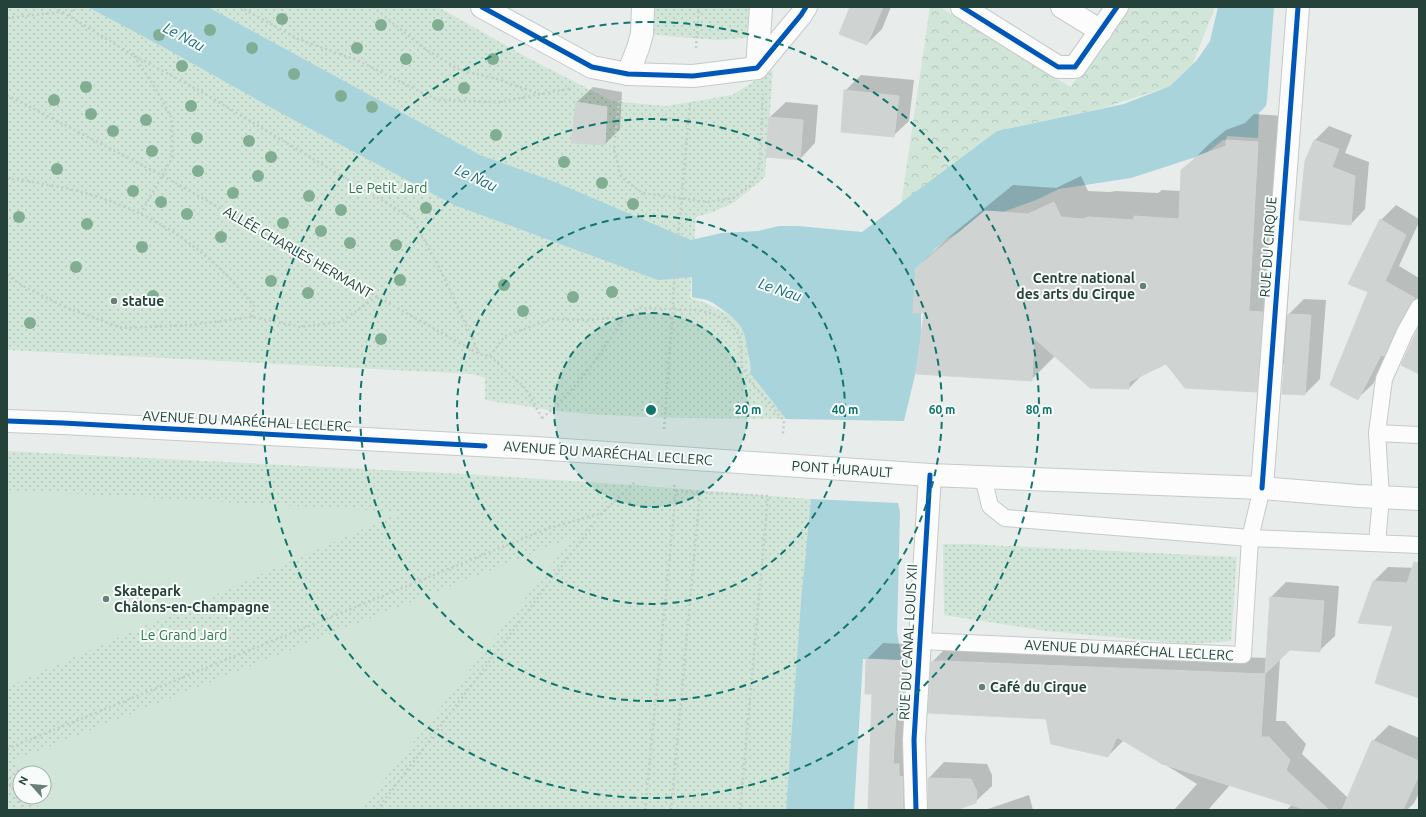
<svg xmlns="http://www.w3.org/2000/svg" width="1426" height="817" font-family="Ubuntu,sans-serif">
  <style>
    .forest { fill: url(#forest-crowns) }
    .park { fill: url(#park-dots); fill-rule: evenodd }
    .pitch { fill: #d1e6d8 }
    .water { fill: #a9d4db }
    .shadow { fill: #0003 }
    .building { fill: #cfd4d2; stroke: #d1d6d4 }
    .lines { fill: none; stroke-linecap: round; stroke-linejoin: round }
    .service-casing { stroke: #c5cac8; stroke-width: 18 }
    .minor-casing { stroke: #c5cac8; stroke-width: 24 }
    .secondary-casing { stroke: #c3cbc8; stroke-width: 24 }
    .path { stroke: #c3ccca; stroke-width: 2.5; stroke-dasharray: 2 3; stroke-linecap: butt }
    .service { stroke: #fcfcfc; stroke-width: 16 }
    .minor { stroke: #fcfcfc; stroke-width: 22 }
    .secondary { stroke: #fcfcfc; stroke-width: 22 }
    .cycleway-casing { stroke: #f7fbf9; stroke-width: 8 }
    .cycleway { stroke: #0057b8; stroke-width: 5 }
    .tree { fill: #81ae93 }
    .ring { fill: none; stroke: #0f766e; stroke-width: 2; stroke-dasharray: 7 5 }
    .poi-dot { fill: #697e78; stroke: #f7fbf9; stroke-width: 1.5 }
    .labels { text-anchor: middle; stroke-width: 4; stroke-linejoin: round; paint-order: stroke }
    .park-label { font-size: 14px; fill: #2d7a4b; stroke: #f7fbf9 }
    .street-label { font-size: 14px; fill: #24423a; stroke: #f7fbf9 }
    .poi-label { font-size: 14px; font-weight: bold; fill: #24423a; stroke: #f7fbf9; text-anchor: start }
    .water-label { font-size: 15px; font-style: italic; fill: #1c6f80; stroke: #f7fbf9 }
    .centre { fill: #0f766e; stroke: #f7fbf9; stroke-width: 2 }
    .ring-label { font-size: 12px; text-anchor: middle; font-weight: bold; fill: #0f766e; stroke: #f7fbf9; stroke-width: 4; stroke-linejoin: round; paint-order: stroke }
  </style>
  <defs>
    <pattern id="forest-crowns" width="20" height="18" patternUnits="userSpaceOnUse"><rect width="20" height="18" fill="#d1e6d8"/><path d="M2 6a3 3 0 1 1 6 0M12 15a3 3 0 1 1 6 0" fill="none" stroke="#b3c6ba"/></pattern>
    <pattern id="park-dots" width="8" height="8" patternUnits="userSpaceOnUse"><rect width="8" height="8" fill="#d1e6d8"/><path d="M2 2h.1M6 6h.1" fill="none" stroke="#b3c6ba" stroke-width="1.8" stroke-linecap="round"/></pattern>
  </defs>
  <rect width="100%" height="100%" fill="#e8edeb"/>
  <polygon class="forest" points="930,7 940,7 1071,87 1125,7 1215,7 1193,63 1170,86 1103,108 997,131 901,204"/>
  <g class="park">
    <path d="M7,7H438L530,59L612,101L666,106L732,95L773,70L765,177L735,202L713,212L696,217L690,298L706,303L735,318L743,330L748,345L750,373L786,419C713,418 639,419 566,412C539,409 512,404 485,400V378L472,374L7,350Z"/>
    <polygon points="652,7 761,7 758,37 718,40 676,37 650,34"/>
    <path d="M7,451L466,474L632,485L811,499L801,600L786,810H7ZM20,773H44V797H20Z"/>
    <polygon points="943,544 969,544 1237,557 1231,641 1188,644 1047,631 944,615"/>
  </g>
  <g class="pitch">
    <polygon points="7,490 402,512 7,687"/>
    <polygon points="573,537 361,810 40,810 33,797 44,797 44,773 20,773 13,761"/>
  </g>
  <g class="water">
    <path d="M88,7H208L480,155L555,182L691,240L722,233L758,231L779,226H798L862,232L997,131L1124,104L1170,86L1197,60L1210,41L1218,7H1274L1267,100L1266,106L1259,113L1258,138L1227,136L1226,140H1223L1205,154L1131,178L1059,189L1036,200L1003,212L985,211L961,231L945,240L934,250L921,267H916L913,312L921,313V338L916,371L904,421L786,419L750,373C751,368 750,364 749,358C745,336 746,327 727,313C721,309 716,304 709,301C704,298 697,299 692,297V277L658,280L454,205L279,112L165,48Z"/>
    <polygon points="811,499 898,503 900,512 897,632 902,660 863,659 854,810 786,810 801,600"/>
  </g>
  <g class="shadow">
    <polygon points="852,7 891,7 882,29 867,44"/>
    <polygon points="861,75 914,80 909,121 893,136 845,91"/>
    <polygon points="593,87 622,92 620,129 605,144 577,102"/>
    <polygon points="786,102 818,105 815,143 800,159 770,117"/>
    <polygon points="1254,114 1284,116 1276,284 1289,285 1287,316 1304,299 1326,300 1320,379 1305,394 1285,363 1256,391 1167,362 1143,374 1129,388 1055,356 1031,380 926,312 917,268 944,241 1013,185 1056,188 1081,176 1088,191 1110,192 1116,191 1158,193 1162,190 1181,191 1182,171 1209,144 1226,130 1245,123"/>
    <polygon points="1329,126 1352,135 1345,153 1369,162 1365,209 1351,224 1315,140"/>
    <polygon points="1396,205 1419,219 1419,222 1399,266 1419,278 1419,297 1390,348 1373,384 1358,398 1369,292 1381,220"/>
    <polygon points="1388,567 1419,568 1419,698 1394,625 1374,581"/>
    <polygon points="1286,582 1339,586 1335,636 1319,651 1289,649 1280,658 1276,721 1285,721 1306,744 1302,754 1348,798 1373,741 1389,725 1419,738 1419,793 1414,803 1407,810 1287,810 1292,804 1230,785 1208,810 1174,810 1197,784 1124,740 1108,756 1047,718 932,662 948,646 1267,658 1271,597"/>
    <polygon points="883,643 922,645 926,806 929,806 929,778 944,762 987,764 992,775 992,786 975,802 953,810 868,810 873,693 867,659"/>
    <polygon points="1029,795 1033,810 987,810 988,809"/>
  </g>
  <g class="building">
    <polygon points="850,7 883,7 867,45 839,34"/>
    <polygon points="844,90 899,96 894,137 841,132"/>
    <polygon points="576,102 607,107 605,145 571,143"/>
    <polygon points="769,117 803,120 800,160 766,157"/>
    <polygon points="1226,140 1258,142 1249,309 1249,311 1263,312 1257,392 1185,388 1166,364 1129,382 1129,389 1090,388 1034,338 1032,381 916,374 924,313 913,313 916,268 985,211 1028,214 1054,202 1061,217 1083,219 1088,217 1134,220 1134,216 1179,219 1181,170 1198,156 1226,146"/>
    <polygon points="1314,140 1339,149 1332,167 1355,176 1351,225 1299,220 1305,161"/>
    <polygon points="1380,219 1406,235 1385,281 1415,298 1411,302 1397,327 1384,356 1381,355 1358,400 1330,385 1368,292 1348,284"/>
    <polygon points="1288,314 1311,315 1305,395 1282,394"/>
    <polygon points="1419,326 1419,374 1401,365"/>
    <polygon points="1414,562 1419,563 1419,698 1375,683 1393,626 1358,623 1373,581 1407,583"/>
    <polygon points="1270,597 1324,601 1320,652 1290,650 1265,674"/>
    <polygon points="866,659 906,661 903,712 896,712 893,764 899,764 899,776 903,777 903,810 868,810 872,694 865,694"/>
    <polygon points="941,661 1265,674 1261,737 1269,737 1290,760 1286,770 1329,810 1307,810 1162,764 1117,737 1108,757 1051,744 1046,719 928,713 931,662"/>
    <polygon points="1372,740 1419,761 1419,775 1403,810 1342,810"/>
    <polygon points="928,778 971,779 977,792 976,803 956,810 928,810"/>
  </g>
  <g class="lines">
    <defs>
      <g id="service">
        <polyline points="1377,433 1419,435"/>
        <polyline points="983,477 990,506 1005,518 1250,538 1419,545"/>
        <polyline points="1377,543 1381,497 1377,433 1384,379 1405,332 1419,307"/>
        <polyline points="920,641 1243,655 1250,538 1262,488"/>
      </g>
      <g id="minor">
        <polyline points="482,7 592,67 628,74 693,76 757,68 801,15 806,7"/>
        <polyline points="962,7 1058,67 1075,67 1117,7"/>
        <polyline points="1062,7 1101,31"/>
        <polyline points="757,68 761,7"/>
        <polyline points="628,74 638,48 642,34 643,7"/>
        <polyline points="1262,488 1298,7"/>
        <polyline points="916,810 914,740 930,475"/>
      </g>
      <polyline id="secondary" points="7,421 63,423 535,448 930,475 1262,488 1358,496 1419,499"/>
    </defs>
    <use href="#service" class="service-casing"/>
    <use href="#minor" class="minor-casing"/>
    <use href="#secondary" class="secondary-casing"/>
    <g class="path">
      <polyline points="54,7 133,55 202,92 413,219 441,271 479,353"/>
      <polyline points="240,7 298,39 359,61 437,100 499,102 568,89 570,87"/>
      <polyline points="373,7 425,49 460,70 497,79 540,94"/>
      <polyline points="69,16 74,7"/>
      <polyline points="7,18 60,12"/>
      <polyline points="696,48 699,7"/>
      <polyline points="134,56 156,89 172,119 172,158 141,213"/>
      <polyline points="7,95 163,176 479,354 490,356 526,389 542,418 542,420"/>
      <polyline points="619,101 614,149 621,177 642,193 708,202 733,198 750,186 758,174 760,158 763,94"/>
      <path d="M7,179C20,178 36,183 49,185C132,199 202,240 254,306L252,317"/>
      <polyline points="7,275 23,286 65,307 122,328 191,325 252,317 300,327 341,322 376,297"/>
      <polyline points="490,356 505,336 552,319 588,320 624,317 639,308 696,310 710,313 725,319 733,326 740,337 742,368 755,387 784,421 783,433 783,436"/>
      <path d="M542,418C576,390 601,354 624,317"/>
      <polyline points="664,429 673,309 673,295 690,103"/>
      <polyline points="676,491 768,496 740,810"/>
      <polyline points="7,749 549,528 602,513"/>
      <polyline points="7,779 25,810"/>
      <polyline points="377,810 602,513 634,483"/>
      <polyline points="645,810 676,491 674,485"/>
      <polyline points="671,810 700,492"/>
    </g>
    <use href="#service" class="service"/>
    <use href="#minor" class="minor"/>
    <use href="#secondary" class="secondary"/>
    <defs>
      <g id="cycleway">
        <polyline points="482,7 592,67 628,74 693,76 757,68 801,15 806,7"/>
        <polyline points="962,7 1058,67 1075,67 1117,7"/>
        <polyline points="7,421 63,423 485,446"/>
        <polyline points="1262,488 1298,7"/>
        <polyline points="916,810 914,740 930,475"/>
      </g>
    </defs>
    <use href="#cycleway" class="cycleway-casing"/>
    <use href="#cycleway" class="cycleway"/>
  </g>
  <g class="tree">
    <circle cx="282" cy="19" r="6"/>
    <circle cx="381" cy="25" r="6"/>
    <circle cx="438" cy="25" r="6"/>
    <circle cx="210" cy="30" r="6"/>
    <circle cx="159" cy="35" r="6"/>
    <circle cx="252" cy="48" r="6"/>
    <circle cx="357" cy="48" r="6"/>
    <circle cx="406" cy="59" r="6"/>
    <circle cx="493" cy="59" r="6"/>
    <circle cx="182" cy="66" r="6"/>
    <circle cx="294" cy="74" r="6"/>
    <circle cx="86" cy="87" r="6"/>
    <circle cx="464" cy="88" r="6"/>
    <circle cx="341" cy="96" r="6"/>
    <circle cx="54" cy="100" r="6"/>
    <circle cx="191" cy="106" r="6"/>
    <circle cx="372" cy="107" r="6"/>
    <circle cx="91" cy="114" r="6"/>
    <circle cx="146" cy="120" r="6"/>
    <circle cx="113" cy="131" r="6"/>
    <circle cx="496" cy="135" r="6"/>
    <circle cx="197" cy="138" r="6"/>
    <circle cx="249" cy="141" r="6"/>
    <circle cx="152" cy="151" r="6"/>
    <circle cx="271" cy="157" r="6"/>
    <circle cx="564" cy="162" r="6"/>
    <circle cx="57" cy="169" r="6"/>
    <circle cx="198" cy="171" r="6"/>
    <circle cx="258" cy="176" r="6"/>
    <circle cx="602" cy="183" r="6"/>
    <circle cx="133" cy="191" r="6"/>
    <circle cx="233" cy="193" r="6"/>
    <circle cx="309" cy="196" r="6"/>
    <circle cx="161" cy="202" r="6"/>
    <circle cx="633" cy="204" r="6"/>
    <circle cx="426" cy="208" r="6"/>
    <circle cx="341" cy="210" r="6"/>
    <circle cx="187" cy="214" r="6"/>
    <circle cx="19" cy="217" r="6"/>
    <circle cx="283" cy="223" r="6"/>
    <circle cx="87" cy="224" r="6"/>
    <circle cx="321" cy="231" r="6"/>
    <circle cx="221" cy="237" r="6"/>
    <circle cx="350" cy="243" r="6"/>
    <circle cx="396" cy="245" r="6"/>
    <circle cx="142" cy="247" r="6"/>
    <circle cx="76" cy="267" r="6"/>
    <circle cx="400" cy="280" r="6"/>
    <circle cx="271" cy="281" r="6"/>
    <circle cx="504" cy="285" r="6"/>
    <circle cx="612" cy="292" r="6"/>
    <circle cx="308" cy="293" r="6"/>
    <circle cx="153" cy="296" r="6"/>
    <circle cx="573" cy="297" r="6"/>
    <circle cx="523" cy="311" r="6"/>
    <circle cx="30" cy="323" r="6"/>
    <circle cx="381" cy="339" r="6"/>
  </g>
  <circle cx="651" cy="410" r="97" fill="#0f766e" fill-opacity=".12"/>
  <g class="ring">
    <circle cx="651" cy="410" r="97"/>
    <circle cx="651" cy="410" r="194"/>
    <circle cx="651" cy="410" r="291"/>
    <circle cx="651" cy="410" r="388"/>
  </g>
  <g class="poi-dot">
    <circle cx="1143" cy="286" r="4"/>
    <circle cx="114" cy="301" r="4"/>
    <circle cx="106" cy="599" r="4"/>
    <circle cx="982" cy="687" r="4"/>
  </g>
  <g class="labels">
    <g class="park-label">
      <text x="388" y="193">Le Petit Jard</text>
      <text x="184" y="640">Le Grand Jard</text>
    </g>
    <g class="street-label">
      <text transform="translate(1268 247) rotate(-86)" y="5">RUE DU CIRQUE</text>
      <text transform="translate(298 252) rotate(30)" y="5">ALLÉE CHARLES HERMANT</text>
      <text transform="translate(247 421) rotate(3)" y="5">AVENUE DU MARÉCHAL LECLERC</text>
      <text transform="translate(608 453) rotate(4)" y="5">AVENUE DU MARÉCHAL LECLERC</text>
      <text transform="translate(842 469) rotate(4)" y="5">PONT HURAULT</text>
      <text transform="translate(908 642) rotate(-87)" y="5">RUE DU CANAL LOUIS XII</text>
      <text transform="translate(1129 650) rotate(3)" y="5">AVENUE DU MARÉCHAL LECLERC</text>
    </g>
    <g class="poi-label">
      <text x="1135" y="283" text-anchor="end">Centre national<tspan x="1135" dy="16">des arts du Cirque</tspan></text>
      <text x="122" y="306">statue</text>
      <text x="114" y="596">Skatepark<tspan x="114" dy="16">Châlons-en-Champagne</tspan></text>
      <text x="990" y="692">Café du Cirque</text>
    </g>
    <g class="water-label">
      <text transform="translate(184 37) rotate(28)" y="5">Le Nau</text>
      <text transform="translate(476 178) rotate(25)" y="5">Le Nau</text>
      <text transform="translate(780 290) rotate(19)" y="5">Le Nau</text>
    </g>
  </g>
  <circle cx="651" cy="410" r="6" class="centre"/>
  <g class="ring-label">
    <text x="748" y="414">20 m</text>
    <text x="845" y="414">40 m</text>
    <text x="942" y="414">60 m</text>
    <text x="1039" y="414">80 m</text>
  </g>
  <rect width="1426" height="817" fill="none" stroke="#24423a" stroke-width="16"/>
  <g transform="translate(32 785) rotate(297)"><circle r="19" fill="#f7fbf9" stroke="#a3b1ad"/>
  <path d="M0-3L7 15L0 10L-7 15Z" fill="#697e78"/>
  <text y="-6" font-size="11" font-weight="bold" text-anchor="middle" fill="#24423a">N</text>
  </g>
</svg>
